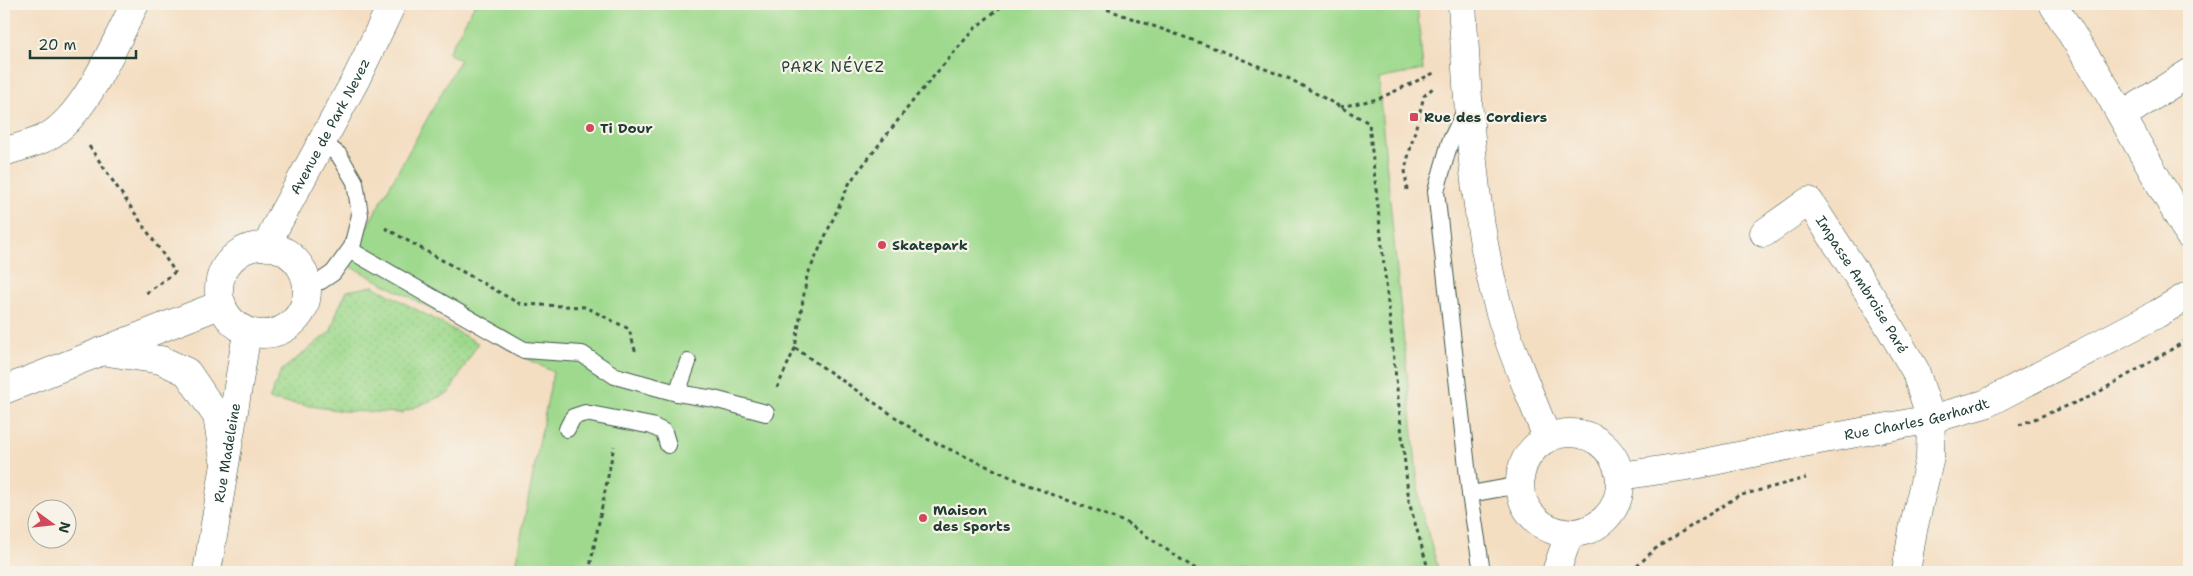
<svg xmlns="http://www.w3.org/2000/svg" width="2193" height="576" font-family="'Shantell Sans',sans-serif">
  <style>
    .garden { fill: url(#garden-dots); stroke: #5e8b60 }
    .pitch { fill: #9ed98d; stroke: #5e8b60 }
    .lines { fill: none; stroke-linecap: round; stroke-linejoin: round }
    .service-casing { stroke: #3f5549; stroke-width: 18 }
    .minor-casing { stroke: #3f5549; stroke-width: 29 }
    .tertiary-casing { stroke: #3f5549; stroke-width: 29 }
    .secondary-casing { stroke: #3f5549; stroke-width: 29 }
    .path { stroke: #3f5549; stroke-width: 3; stroke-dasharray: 4 4; stroke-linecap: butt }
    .service { stroke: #fff; stroke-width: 16 }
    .minor { stroke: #fff; stroke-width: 28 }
    .tertiary { stroke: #fff; stroke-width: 28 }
    .secondary { stroke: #fff; stroke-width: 28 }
    .poi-dot { fill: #d1495b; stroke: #f7f3e8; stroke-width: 2 }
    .labels { text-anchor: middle; stroke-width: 4.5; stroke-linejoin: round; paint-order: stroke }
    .poi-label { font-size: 14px; font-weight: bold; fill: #1f3d34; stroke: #f7f3e8; text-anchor: start }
    .street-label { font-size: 14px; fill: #1f3d34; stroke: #f7f3e8 }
    .neighbourhood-label { font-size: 15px; letter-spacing: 1px; fill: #1f3d34; stroke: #f7f3e8 }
  </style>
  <defs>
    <pattern id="garden-dots" width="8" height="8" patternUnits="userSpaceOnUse" patternTransform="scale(1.25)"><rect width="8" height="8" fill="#9ed98d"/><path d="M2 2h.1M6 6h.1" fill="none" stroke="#88bb7a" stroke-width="1.8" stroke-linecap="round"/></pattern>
  </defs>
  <rect width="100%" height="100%" fill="#f7f3e8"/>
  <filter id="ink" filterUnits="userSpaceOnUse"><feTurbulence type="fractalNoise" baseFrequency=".02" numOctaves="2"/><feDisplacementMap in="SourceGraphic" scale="10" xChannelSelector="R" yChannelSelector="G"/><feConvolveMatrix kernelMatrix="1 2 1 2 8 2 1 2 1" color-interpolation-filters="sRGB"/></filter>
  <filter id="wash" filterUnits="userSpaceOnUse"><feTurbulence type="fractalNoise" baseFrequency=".0096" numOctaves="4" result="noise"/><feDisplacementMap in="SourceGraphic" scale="20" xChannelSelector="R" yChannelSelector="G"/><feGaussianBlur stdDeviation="1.12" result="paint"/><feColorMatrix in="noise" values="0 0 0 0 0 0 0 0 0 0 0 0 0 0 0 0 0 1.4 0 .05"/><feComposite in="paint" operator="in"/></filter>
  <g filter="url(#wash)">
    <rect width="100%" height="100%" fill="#f4dec2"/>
    <polygon class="garden" points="373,286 478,343 449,393 401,413 344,411 269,400 281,371 331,331 338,309 347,291"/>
    <polygon class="pitch" points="475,4 1417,4 1423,70 1378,79 1420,505 1439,572 514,572 553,372 346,264 460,60 448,53"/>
  </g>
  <g filter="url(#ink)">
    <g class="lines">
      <defs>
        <g id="service">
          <polyline points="1466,109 1450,142 1436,191 1470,494 1482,572"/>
          <polyline points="350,250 524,350 582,354 615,376 677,393 714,399 766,413"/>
          <polyline points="307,285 321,281 333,273 352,247 360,215 355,182 339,155 322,142"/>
          <polyline points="677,393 688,362"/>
          <polyline points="567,429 573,417 585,413 652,426 664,432 668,445"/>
          <polyline points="1470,494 1520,485"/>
        </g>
        <g id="minor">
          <path d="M1462,4C1469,107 1471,213 1500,313C1512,355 1532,398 1547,438"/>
          <polyline points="2056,4 2054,6 2107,90 2189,235"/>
          <polyline points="2122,116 2189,73"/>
          <path d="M4,152C18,147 34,144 47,137C87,114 114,44 135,4"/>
          <path id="s1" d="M1764,233L1809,201L1874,301L1915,370L1931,419L1930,457L1913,530L1906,572"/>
          <polyline points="101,351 161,360 187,372 217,416 224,459"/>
          <circle cx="1570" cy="483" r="50"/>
          <path id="s2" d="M1621,476L1694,465L1792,445L1931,419L1985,404L2157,314L2189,295"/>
          <polyline points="1556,572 1569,534"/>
        </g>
        <g id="tertiary">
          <path id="s3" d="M267,247L275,228L356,79L392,4"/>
        </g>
        <g id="secondary">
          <circle cx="263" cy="290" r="44"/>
          <polyline points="4,390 222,304"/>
          <path id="s4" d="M207,572L247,333"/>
        </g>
      </defs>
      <use href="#service" class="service-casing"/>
      <use href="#minor" class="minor-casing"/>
      <use href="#tertiary" class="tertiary-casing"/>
      <use href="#secondary" class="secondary-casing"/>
      <g class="path">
        <polyline points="1092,4 1209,46 1290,79 1369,123 1409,502 1429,572"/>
        <polyline points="1340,107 1378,99 1434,73"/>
        <polyline points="89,146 175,272 145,294"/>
        <polyline points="1407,190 1405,169 1424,96 1435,86"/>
        <polyline points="385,228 520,304 585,307 629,329 635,350 634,354"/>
        <polyline points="795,348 927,439 1028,485 1127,523 1200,572"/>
        <polyline points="777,388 795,348 807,276 850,182 916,97 974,29 1004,4"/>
        <polyline points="2019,425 2092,396 2189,339"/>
        <polyline points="589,572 614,446"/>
        <polyline points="1631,572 1655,549 1738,496 1806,478"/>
      </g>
      <use href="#service" class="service"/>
      <use href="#minor" class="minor"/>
      <use href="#tertiary" class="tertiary"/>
      <use href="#secondary" class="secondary"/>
    </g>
  </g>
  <g class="poi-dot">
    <rect x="1409" y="112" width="10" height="10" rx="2.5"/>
    <circle cx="590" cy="128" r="5"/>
    <circle cx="882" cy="245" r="5"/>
    <circle cx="923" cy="518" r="5"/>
  </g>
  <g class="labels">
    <g class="poi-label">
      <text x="1424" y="122">Rue des Cordiers</text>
      <text x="600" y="133">Ti Dour</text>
      <text x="892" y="250">Skatepark</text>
      <text x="933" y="515">Maison<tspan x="933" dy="16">des Sports</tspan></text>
    </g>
    <g class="street-label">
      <text dy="5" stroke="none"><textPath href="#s3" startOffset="136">Avenue de Park Nevez</textPath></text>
      <text dy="5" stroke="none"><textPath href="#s1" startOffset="154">Impasse Ambroise Paré</textPath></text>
      <text dy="5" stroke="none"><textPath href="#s2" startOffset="301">Rue Charles Gerhardt</textPath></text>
      <text dy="5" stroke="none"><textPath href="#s4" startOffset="121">Rue Madeleine</textPath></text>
    </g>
    <g class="neighbourhood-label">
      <text x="833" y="72">PARK NÉVEZ</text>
    </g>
  </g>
  <rect width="2193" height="576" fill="none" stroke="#f7f3e8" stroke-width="20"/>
  <g transform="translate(52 524) rotate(105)"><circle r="24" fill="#f7f3e8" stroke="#a1aaa0"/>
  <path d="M0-4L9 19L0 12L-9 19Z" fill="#d1495b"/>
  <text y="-8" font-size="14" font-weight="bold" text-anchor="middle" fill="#1f3d34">N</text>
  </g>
  <path d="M30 50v8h106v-8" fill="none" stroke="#1f3d34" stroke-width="2.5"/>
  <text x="38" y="50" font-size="15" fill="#1f3d34" stroke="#f7f3e8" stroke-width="4" paint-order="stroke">20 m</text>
</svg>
